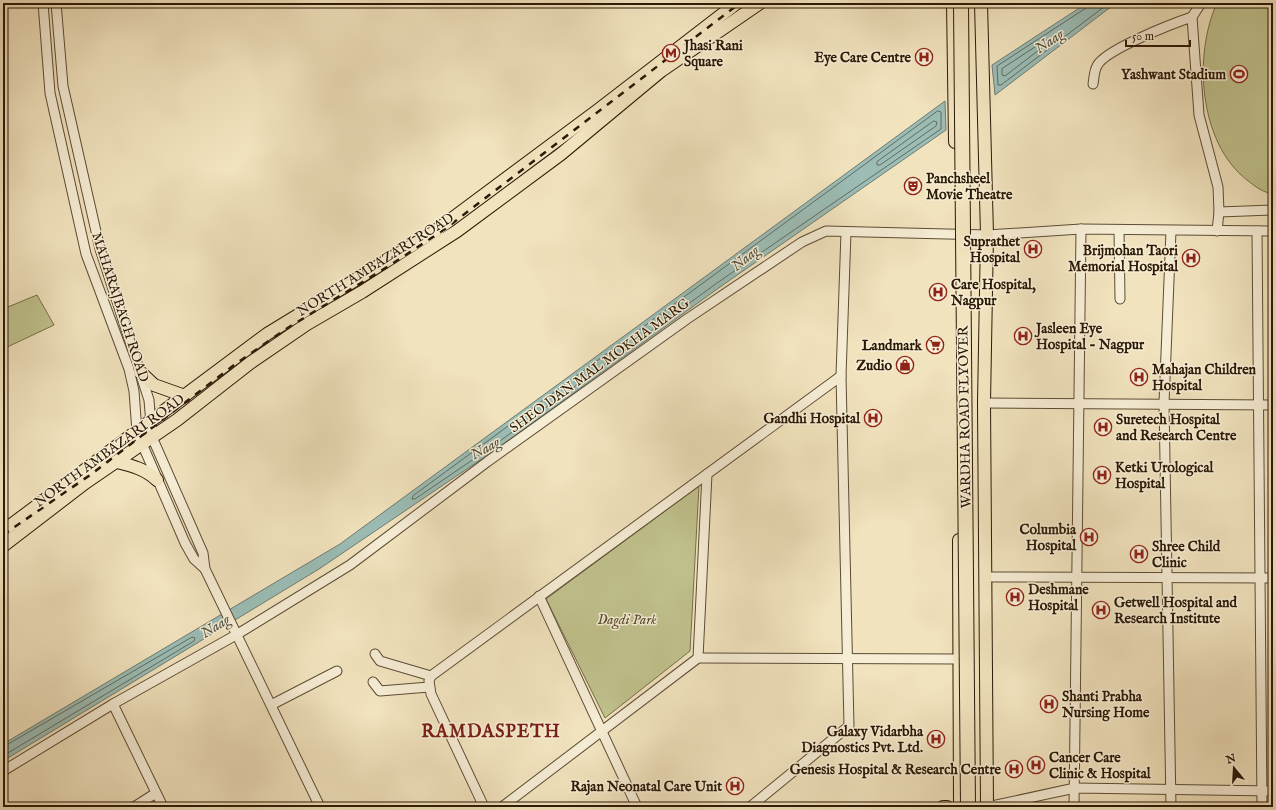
<svg xmlns="http://www.w3.org/2000/svg" width="1276" height="810" font-family="'IM FELL English',serif">
  <style>
    .green { fill: #c0c28d; stroke: #766e4a }
    .water { fill: #9bbdb6; stroke: #6f7b70 }
    .lines { fill: none; stroke-linecap: round; stroke-linejoin: round }
    .shore { stroke: #646b5e; stroke-width: 1 }
    .minor-casing { stroke: #5d4c34; stroke-width: 11 }
    .major-casing { stroke: #2c1906; stroke-width: 14 }
    .minor { stroke: #f6edd5; stroke-width: 9 }
    .major { stroke: #f1e3be; stroke-width: 12 }
    .rail { stroke: #2c1906; stroke-width: 2.5; stroke-dasharray: 7 7; stroke-linecap: butt }
    .highway-bridge-casing { stroke: #2c1906; stroke-width: 16; stroke-linecap: butt }
    .highway-bridge { stroke: #f1e3be; stroke-width: 14 }
    .labels { text-anchor: middle; stroke-width: 3; stroke-linejoin: round; paint-order: stroke }
    .poi-label { font-size: 14px; font-weight: bold; fill: #2c1906; stroke: #f6edd5; text-anchor: start }
    .street-label { font-size: 14px; fill: #2c1906; stroke: #f6edd5 }
    .park-label { font-size: 14px; font-style: italic; fill: #584c2e; stroke: #f6edd5 }
    .water-label { font-size: 15px; font-style: italic; fill: #535244; stroke: #f6edd5 }
    .district-label { font-size: 18px; font-weight: bold; letter-spacing: 1px; fill: #7a1f14; stroke: #f6edd5 }
  </style>
  <rect width="100%" height="100%" fill="#f1e3be"/>
  <filter id="stains"><feTurbulence type="fractalNoise" baseFrequency=".005" numOctaves="4"/><feColorMatrix values="0 0 0 0 .2 0 0 0 0 .09 0 0 0 0 .02 0 0 0 .5 -.17"/></filter>
  <radialGradient id="worn" r=".72"><stop offset=".6" stop-color="#630" stop-opacity="0"/><stop offset="1" stop-color="#630" stop-opacity=".3"/></radialGradient>
  <g class="green">
    <path d="M1217,3H1273V194C1262,192 1256,187 1247,180C1199,143 1193,55 1217,3Z"/>
    <polygon points="37,295 54,325 3,349 3,309"/>
    <polygon points="699,486 690,651 605,718 546,599"/>
    <polygon points="1271,586 1273,586 1273,780 1272,780"/>
  </g>
  <g class="water">
    <polygon points="1087,3 1116,3 995,95 992,65"/>
    <polygon points="945,101 946,130 720,287 495,450 319,569 3,761 3,744 340,544"/>
  </g>
  <g class="lines">
    <g class="shore">
      <polyline points="1088,3 1086,8 997,66 998,85 1001,85 1109,3"/>
      <polygon points="1046,40 1048,41 1048,43 1005,76 1002,75 1002,69"/>
      <polygon points="938,111 941,112 941,129 717,283 493,446 415,499 412,499 413,496"/>
      <polygon points="934,121 937,122 936,126 880,165 877,165 877,162"/>
      <polyline points="3,747 192,637 195,638 194,641 3,756"/>
    </g>
    <defs>
      <g id="minor">
        <polyline points="43,3 50,93 86,254 129,369 134,391 137,432 185,543 194,559 205,569"/>
        <polyline points="56,3 63,86 100,249 149,400 152,437 203,553 205,569 320,807"/>
        <polyline points="1201,3 1192,17 1199,115 1218,187 1219,212 1217,231"/>
        <path d="M1093,84C1094,79 1094,71 1097,66C1104,50 1174,23 1192,17"/>
        <polyline points="1219,212 1273,210"/>
        <polyline points="1119,230 1120,299"/>
        <polyline points="1257,231 1262,807"/>
        <polyline points="984,403 1273,405"/>
        <polyline points="986,577 1273,578"/>
        <polyline points="539,596 637,807"/>
        <polyline points="375,654 380,661 431,676"/>
        <polyline points="698,658 959,659"/>
        <polyline points="373,682 380,691 429,687"/>
        <polyline points="113,704 163,807"/>
        <polyline points="271,705 337,671"/>
        <polyline points="3,771 113,704 236,635 350,565 487,462 687,319 802,242 826,231 987,235 1081,229 1273,231"/>
        <polyline points="134,807 156,793"/>
        <polyline points="484,807 431,694 429,681 431,676 841,376"/>
        <polyline points="502,807 698,658 707,474"/>
        <polyline points="750,807 849,726 841,376 846,232"/>
        <polyline points="987,807 1075,788 1273,791"/>
        <path d="M1074,807C1076,614 1077,421 1081,229"/>
        <polyline points="1171,807 1164,403 1171,231"/>
      </g>
      <g id="major">
        <polyline points="953,3 955,142"/>
        <polyline points="981,3 987,235 984,403 987,807"/>
        <polyline points="140,372 154,385 185,396"/>
        <path d="M117,462C133,466 145,469 157,480"/>
        <polyline points="3,531 267,334 434,232 598,110 737,3"/>
        <polyline points="959,540 960,807"/>
        <polyline points="3,546 85,483 177,420 250,363 307,324 362,292 457,231 561,154 661,71 760,3"/>
        <polyline points="943,807 947,807"/>
      </g>
    </defs>
    <use href="#minor" class="minor-casing"/>
    <use href="#major" class="major-casing"/>
    <use href="#minor" class="minor"/>
    <use href="#major" class="major"/>
    <polyline class="rail" points="3,535 93,473 234,365 286,329 392,264 445,229 740,3"/>
    <defs>
      <polyline id="highway-bridge" points="961,3 968,807"/>
    </defs>
    <use href="#highway-bridge" class="highway-bridge-casing"/>
    <use href="#highway-bridge" class="highway-bridge"/>
  </g>
  <defs>
    <symbol id="metro-ring" viewBox="-11 -11 22 22"><circle r="9.5" fill="#f6edd5" stroke="#8f2418" stroke-width="1.5"/><path d="M-5.5 5V-5H-3L0 0L3-5H5.5V5H3V-.5L0 4L-3-.5V5Z" fill="#8f2418"/></symbol>
    <symbol id="hospital-ring" viewBox="-11 -11 22 22"><circle r="9.5" fill="#f6edd5" stroke="#8f2418" stroke-width="1.5"/><path d="M-5-5h3v3.5h4V-5h3V5h-3V1.5h-4V5h-3Z" fill="#8f2418"/></symbol>
    <symbol id="stadium-ring" viewBox="-11 -11 22 22"><circle r="9.5" fill="#f6edd5" stroke="#8f2418" stroke-width="1.5"/><path d="M0-5a6.5 5 0 1 0 0 10a6.5 5 0 1 0 0-10ZM-3.5-1.8h7v3.6h-7Z" fill="#8f2418"/></symbol>
    <symbol id="theatre-ring" viewBox="-11 -11 22 22"><circle r="9.5" fill="#f6edd5" stroke="#8f2418" stroke-width="1.5"/><path d="M-5-5.5Q0-4 5-5.5V0Q5 5 0 6Q-5 5-5 0ZM-3.3-2.5H-1v1.5H-3.3ZM1-2.5H3.3v1.5H1ZM-2.8 1Q0 5.5 2.8 1Z" fill="#8f2418"/></symbol>
    <symbol id="supermarket-ring" viewBox="-11 -11 22 22"><circle r="9.5" fill="#f6edd5" stroke="#8f2418" stroke-width="1.5"/><path d="M-6-5.5h2.5l.6 2H6L4.5 2H-2.5L-4.4-4H-6ZM-1.5 3.2a1.3 1.3 0 1 0 .1 0ZM3 3.2a1.3 1.3 0 1 0 .1 0Z" fill="#8f2418"/></symbol>
    <symbol id="shop-ring" viewBox="-11 -11 22 22"><circle r="9.5" fill="#f6edd5" stroke="#8f2418" stroke-width="1.5"/><path d="M-5-2.5h2.3a2.7 3.5 0 0 1 5.4 0H5L5.5 6h-11ZM-1.5-2.5h3a1.5 2.3 0 0 0-3 0Z" fill="#8f2418"/></symbol>
  </defs>
  <g fill-rule="evenodd">
    <use href="#metro-ring" x="661" y="43" width="20" height="20"/>
    <use href="#hospital-ring" x="914" y="47" width="20" height="20"/>
    <use href="#stadium-ring" x="1229" y="64" width="20" height="20"/>
    <use href="#theatre-ring" x="903" y="176" width="20" height="20"/>
    <use href="#hospital-ring" x="1023" y="239" width="20" height="20"/>
    <use href="#hospital-ring" x="1181" y="248" width="20" height="20"/>
    <use href="#hospital-ring" x="928" y="282" width="20" height="20"/>
    <use href="#hospital-ring" x="1013" y="326" width="20" height="20"/>
    <use href="#supermarket-ring" x="925" y="335" width="20" height="20"/>
    <use href="#shop-ring" x="895" y="355" width="20" height="20"/>
    <use href="#hospital-ring" x="1129" y="367" width="20" height="20"/>
    <use href="#hospital-ring" x="863" y="408" width="20" height="20"/>
    <use href="#hospital-ring" x="1093" y="417" width="20" height="20"/>
    <use href="#hospital-ring" x="1092" y="465" width="20" height="20"/>
    <use href="#hospital-ring" x="1079" y="527" width="20" height="20"/>
    <use href="#hospital-ring" x="1129" y="544" width="20" height="20"/>
    <use href="#hospital-ring" x="1005" y="587" width="20" height="20"/>
    <use href="#hospital-ring" x="1091" y="600" width="20" height="20"/>
    <use href="#hospital-ring" x="1039" y="694" width="20" height="20"/>
    <use href="#hospital-ring" x="926" y="729" width="20" height="20"/>
    <use href="#hospital-ring" x="1026" y="755" width="20" height="20"/>
    <use href="#hospital-ring" x="1004" y="759" width="20" height="20"/>
    <use href="#hospital-ring" x="725" y="776" width="20" height="20"/>
  </g>
  <g class="labels">
    <g class="poi-label">
      <text x="684" y="50">Jhasi Rani<tspan x="684" dy="16">Square</tspan></text>
      <text x="911" y="62" text-anchor="end">Eye Care Centre</text>
      <text x="1226" y="79" text-anchor="end">Yashwant Stadium</text>
      <text x="926" y="183">Panchsheel<tspan x="926" dy="16">Movie Theatre</tspan></text>
      <text x="1020" y="246" text-anchor="end">Suprathet<tspan x="1020" dy="16">Hospital</tspan></text>
      <text x="1178" y="255" text-anchor="end">Brijmohan Taori<tspan x="1178" dy="16">Memorial Hospital</tspan></text>
      <text x="951" y="289">Care Hospital,<tspan x="951" dy="16">Nagpur</tspan></text>
      <text x="1036" y="333">Jasleen Eye<tspan x="1036" dy="16">Hospital - Nagpur</tspan></text>
      <text x="922" y="350" text-anchor="end">Landmark</text>
      <text x="892" y="370" text-anchor="end">Zudio</text>
      <text x="1152" y="374">Mahajan Children<tspan x="1152" dy="16">Hospital</tspan></text>
      <text x="860" y="423" text-anchor="end">Gandhi Hospital</text>
      <text x="1116" y="424">Suretech Hospital<tspan x="1116" dy="16">and Research Centre</tspan></text>
      <text x="1115" y="472">Ketki Urological<tspan x="1115" dy="16">Hospital</tspan></text>
      <text x="1076" y="534" text-anchor="end">Columbia<tspan x="1076" dy="16">Hospital</tspan></text>
      <text x="1152" y="551">Shree Child<tspan x="1152" dy="16">Clinic</tspan></text>
      <text x="1028" y="594">Deshmane<tspan x="1028" dy="16">Hospital</tspan></text>
      <text x="1114" y="607">Getwell Hospital and<tspan x="1114" dy="16">Research Institute</tspan></text>
      <text x="1062" y="701">Shanti Prabha<tspan x="1062" dy="16">Nursing Home</tspan></text>
      <text x="923" y="736" text-anchor="end">Galaxy Vidarbha<tspan x="923" dy="16">Diagnostics Pvt. Ltd.</tspan></text>
      <text x="1049" y="762">Cancer Care<tspan x="1049" dy="16">Clinic &amp; Hospital</tspan></text>
      <text x="1001" y="774" text-anchor="end">Genesis Hospital &amp; Research Centre</text>
      <text x="722" y="791" text-anchor="end">Rajan Neonatal Care Unit</text>
    </g>
    <g class="street-label">
      <text transform="translate(375 264) rotate(-32)" y="5">NORTH AMBAZARI ROAD</text>
      <text transform="translate(121 307) rotate(72)" y="5">MAHARAJBAGH ROAD</text>
      <text transform="translate(599 365) rotate(-36)" y="5">SHEO DAN MAL MOKHA MARG</text>
      <text transform="translate(964 417) rotate(-91)" y="5">WARDHA ROAD FLYOVER</text>
      <text transform="translate(109 450) rotate(-36)" y="5">NORTH AMBAZARI ROAD</text>
    </g>
    <g class="park-label">
      <text x="627" y="624">Dagdi Park</text>
    </g>
    <g class="water-label">
      <text transform="translate(1049 41) rotate(-35)" y="5">Naag</text>
      <text transform="translate(745 258) rotate(-40)" y="5">Naag</text>
      <text transform="translate(485 448) rotate(-29)" y="5">Naag</text>
      <text transform="translate(215 626) rotate(-32)" y="5">Naag</text>
    </g>
    <g class="district-label">
      <text x="491" y="737">RAMDASPETH</text>
    </g>
  </g>
  <rect width="1276" height="810" fill="none" stroke="#f1e3be" stroke-width="16"/>
  <rect x="4" y="4" width="1268" height="802" fill="none" stroke="#2c1906" stroke-width="2"/>
  <rect x="8" y="8" width="1260" height="794" fill="none" stroke="#2c1906"/>
  <g transform="translate(1234 768) rotate(342)" stroke="#f6edd5" stroke-width="3" paint-order="stroke">
  <path d="M0-3L7 15L0 10L-7 15Z" fill="#2c1906"/>
  <text y="-6" font-size="11" font-weight="bold" text-anchor="middle" fill="#2c1906">N</text>
  </g>
  <path d="M1126 40v6h64v-6" fill="none" stroke="#2c1906" stroke-width="2"/>
  <text x="1132" y="40" font-size="12" fill="#2c1906" stroke="#f6edd5" stroke-width="3" paint-order="stroke">50 m</text>
  <rect width="100%" height="100%" filter="url(#stains)"/>
  <rect width="100%" height="100%" fill="url(#worn)"/>
</svg>
